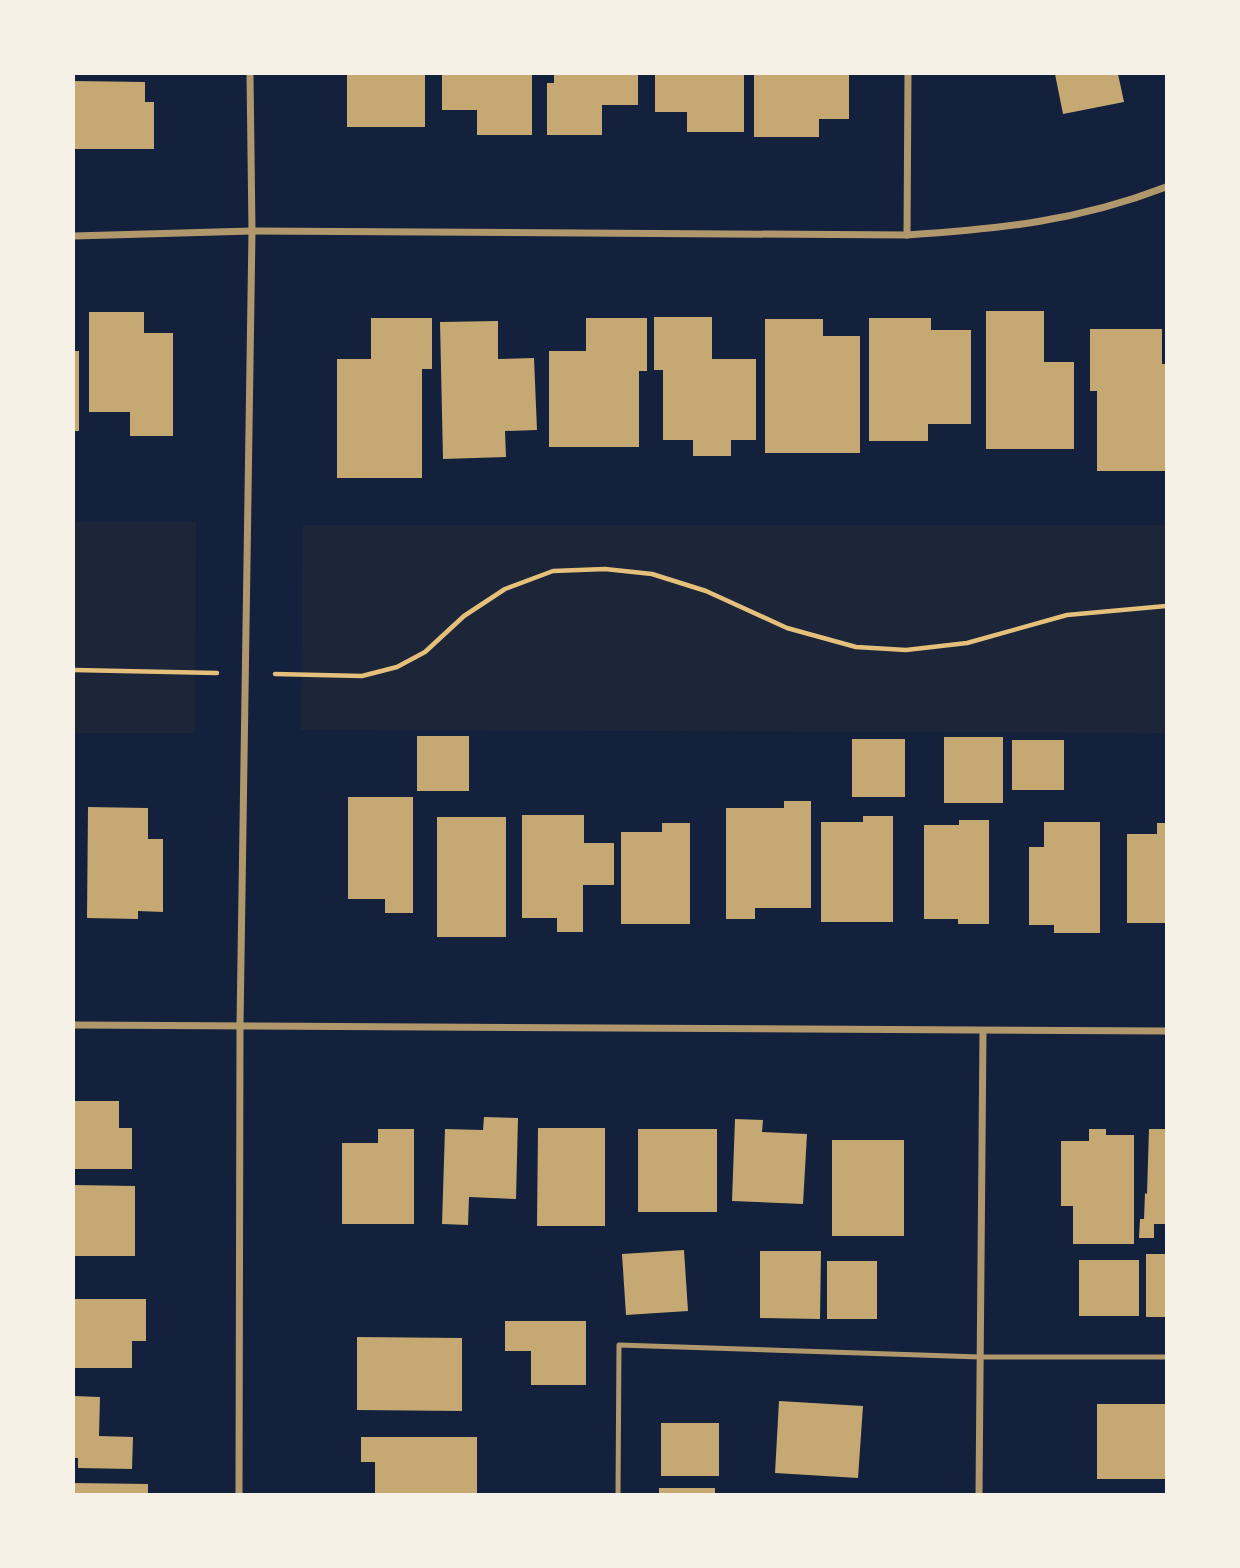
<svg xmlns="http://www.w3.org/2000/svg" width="1240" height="1568" font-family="Lato,sans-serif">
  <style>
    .green { fill: #1d2539 }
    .building { fill: #c6a872 }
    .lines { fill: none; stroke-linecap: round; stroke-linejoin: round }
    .path { stroke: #e5c07b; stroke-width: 4.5 }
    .service { stroke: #b1986c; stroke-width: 5 }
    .minor { stroke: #b1986c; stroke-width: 7 }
  </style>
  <rect width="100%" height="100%" fill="#14213d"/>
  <g class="green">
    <polygon points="74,522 196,522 195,733 74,733"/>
    <polygon points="303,525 1166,525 1166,733 301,730"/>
  </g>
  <g class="building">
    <rect x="347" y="74" width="78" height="53"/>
    <polygon points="442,74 532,74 532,135 477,135 477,110 442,110"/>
    <polygon points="554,74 638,74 638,105 602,105 602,135 547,135 547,83 554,83"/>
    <polygon points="655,74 744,74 744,132 687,132 687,112 655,112"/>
    <polygon points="754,74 849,74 849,119 819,119 819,137 754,137"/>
    <polygon points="1055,74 1118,74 1124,102 1063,114"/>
    <polygon points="74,81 145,82 145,102 154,102 154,149 74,149"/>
    <polygon points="986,311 1044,311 1044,362 1074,362 1074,449 986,449"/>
    <polygon points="89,312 144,312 144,333 173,333 173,436 130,436 130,412 89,412"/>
    <polygon points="654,317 712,317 712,359 756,359 756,440 731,440 731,456 693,456 693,440 663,440 663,370 654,370"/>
    <polygon points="371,318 432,318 432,369 422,369 422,478 337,478 337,359 371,359"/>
    <polygon points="586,318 647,318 647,371 639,371 639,447 549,447 549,351 586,351"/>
    <polygon points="869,318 931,318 931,330 971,330 971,424 928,424 928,441 869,441"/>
    <polygon points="765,319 823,319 823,336 860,336 860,453 765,453"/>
    <polygon points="498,321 498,359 534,358 537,430 505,431 506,457 443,459 440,322"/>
    <polygon points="1090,329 1162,329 1162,364 1166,364 1166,471 1097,471 1097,391 1090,391"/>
    <rect x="74" y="351" width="5" height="80"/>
    <rect x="417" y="736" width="52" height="55"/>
    <rect x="944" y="737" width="59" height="66"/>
    <rect x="852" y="739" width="53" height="58"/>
    <rect x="1012" y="740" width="52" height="50"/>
    <polygon points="348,797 413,797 413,913 385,913 385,899 348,899"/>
    <polygon points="784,801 811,801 811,908 755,908 755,919 726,919 726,808 784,808"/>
    <polygon points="88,807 148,808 148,839 163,839 163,912 138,911 138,919 87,918"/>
    <polygon points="522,815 584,815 584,843 614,843 614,885 583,885 583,932 557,932 557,918 522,918"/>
    <polygon points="863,816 893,816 893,922 821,922 821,822 863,822"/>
    <rect x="437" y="817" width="69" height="120"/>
    <polygon points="959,820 989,820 989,924 958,924 958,919 924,919 924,825 959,825"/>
    <polygon points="1044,822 1100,822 1100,933 1054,933 1054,925 1029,925 1029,847 1044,847"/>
    <polygon points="662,823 690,823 690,924 621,924 621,832 662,832"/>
    <polygon points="1157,823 1166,823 1166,923 1127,923 1127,834 1157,834"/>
    <polygon points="74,1101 119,1101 119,1128 132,1128 132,1169 74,1169"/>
    <polygon points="484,1117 518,1118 516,1199 469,1197 468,1225 442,1224 445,1129 483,1130"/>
    <polygon points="735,1119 763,1120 762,1132 807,1134 803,1204 732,1201"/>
    <polygon points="538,1128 605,1128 605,1226 537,1226"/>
    <polygon points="378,1129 414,1129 414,1224 342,1224 342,1143 378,1143"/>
    <rect x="638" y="1129" width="79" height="83"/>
    <polygon points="1089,1129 1106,1129 1106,1135 1134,1135 1134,1244 1073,1244 1073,1206 1061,1206 1061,1141 1089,1141"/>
    <polygon points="1149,1129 1166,1129 1166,1224 1154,1224 1154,1238 1139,1238 1140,1219 1144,1219 1145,1193 1147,1194"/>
    <rect x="832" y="1140" width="72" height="96"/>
    <polygon points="74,1185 135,1186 135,1256 74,1256"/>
    <polygon points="684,1250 688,1311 626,1315 622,1254"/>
    <polygon points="760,1251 821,1251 820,1319 760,1318"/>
    <rect x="1146" y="1254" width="20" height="63"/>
    <rect x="1079" y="1260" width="60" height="56"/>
    <rect x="827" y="1261" width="50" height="58"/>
    <polygon points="74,1299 146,1299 146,1341 132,1341 132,1368 74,1368"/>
    <polygon points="505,1321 586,1321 586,1385 531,1385 531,1351 505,1351"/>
    <polygon points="357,1337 462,1338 462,1411 357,1410"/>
    <polygon points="74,1396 100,1397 99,1436 133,1437 132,1469 78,1468 78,1458 74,1458"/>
    <polygon points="779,1401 863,1406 858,1478 775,1473"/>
    <rect x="1097" y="1404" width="69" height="75"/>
    <rect x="661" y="1423" width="58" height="53"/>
    <polygon points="361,1437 477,1437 477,1494 375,1494 375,1462 361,1462"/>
    <polygon points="74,1483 148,1484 148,1494 74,1494"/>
    <rect x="659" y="1488" width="56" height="6"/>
  </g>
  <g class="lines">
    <g class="path">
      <polyline points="74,670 217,673"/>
      <polyline points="275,674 362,676 397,667 425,652 464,616 505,589 553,571 605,569 652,574 706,591 787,628 856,647 906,650 967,643 1067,615 1166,606"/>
    </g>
    <polyline class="service" points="618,1494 619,1345 980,1357 1166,1357"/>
    <g class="minor">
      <polyline points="907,235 908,74"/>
      <path d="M74,236L252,231L907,235C1000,229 1078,221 1166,187"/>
      <polyline points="74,1025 1166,1031"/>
      <polyline points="239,1494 240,1025 252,231 250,74"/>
      <polyline points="979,1494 983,1031"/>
    </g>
  </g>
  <rect width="1240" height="1568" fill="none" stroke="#f6f1e7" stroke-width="150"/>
</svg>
